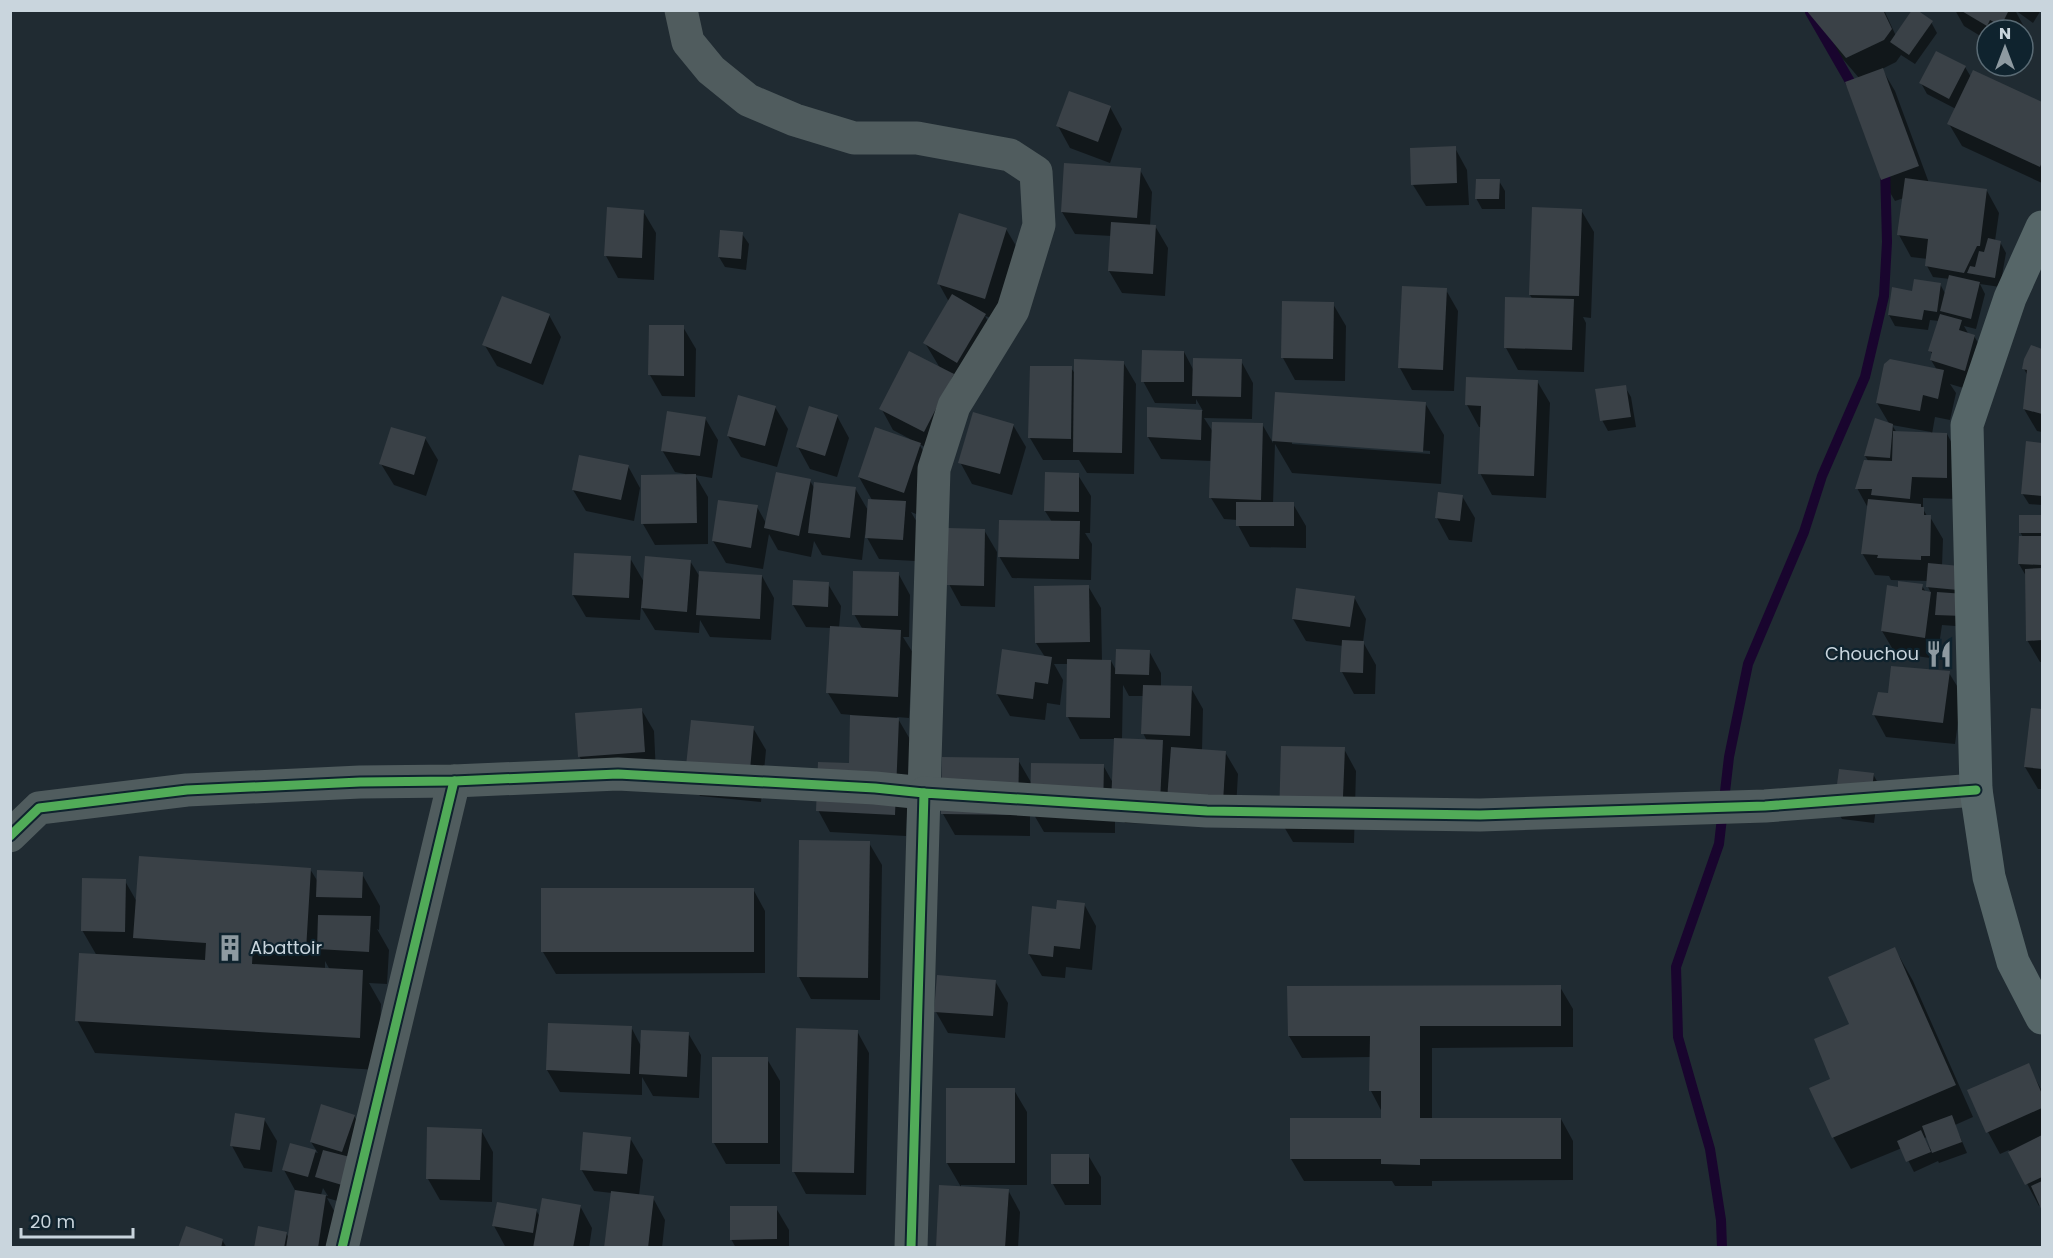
<svg xmlns="http://www.w3.org/2000/svg" width="2053" height="1258" font-family="Poppins,sans-serif">
  <style>
    .shadow { fill: #0007; fill-rule: evenodd }
    .lines { fill: none; stroke-linecap: round; stroke-linejoin: round }
    .stream { stroke: #19052e; stroke-width: 10 }
    .building { fill: #3a4147 }
    .minor { stroke: #505c5e; stroke-width: 33 }
    .major { stroke: #566668; stroke-width: 33 }
    .cycleway-casing { stroke: #0f232e; stroke-width: 13 }
    .cycleway { stroke: #51ab58; stroke-width: 9 }
    .labels { text-anchor: middle; stroke-width: 4.5; stroke-linejoin: round; paint-order: stroke }
    .poi-label { font-size: 18px; fill: #c9d5dd; stroke: #0f232e; text-anchor: end }
  </style>
  <rect width="100%" height="100%" fill="#202b32"/>
  <g class="shadow">
    <path d="M1807,10H1884L1896,36L1931,22L1937,33L1915,64L1901,55L1896,62L1882,69L1895,91L1929,183L1987,191L1999,213L1995,241L2000,242L2006,253L2000,287L1980,284L1985,294L1976,329L1964,326L1969,335L1974,336L1987,358L1977,392L1950,384L1956,393L1950,420L1935,417L1932,434H1947L1959,456V499L1923,498V509L1927,516L1930,517L1943,539L1942,566L1959,568L1968,627L1942,625L1937,659L1895,653L1882,631L1899,589L1922,586L1926,592L1931,593L1928,587V581L1891,580L1889,576L1875,575L1862,553L1868,508L1857,488L1869,462L1865,456L1890,425L1877,403L1937,370L1931,360L1933,355L1930,351L1939,321L1930,320L1928,330L1895,326L1889,315L1913,292L1940,284L1946,295L1950,279L1933,277L1927,266L1928,259L1911,257L1899,235L1904,198L1895,201L1882,179L1859,78L1819,31ZM1892,425L1931,432V434L1897,433Z"/>
    <polygon points="1955,10 2015,10 2024,27 2022,30 1987,30 1987,40 1964,26"/>
    <polygon points="2015,10 2041,10 2033,23"/>
    <polygon points="1965,67 1971,77 1973,72 2042,104 2042,183 1962,146 1949,124 1956,109 1927,94 1921,83"/>
    <polygon points="1110,107 1122,129 1110,163 1070,148 1058,126"/>
    <polygon points="1455,148 1467,170 1469,205 1426,206 1413,185"/>
    <polygon points="1140,170 1152,192 1150,226 1155,226 1168,248 1165,296 1122,293 1109,271 1112,236 1075,234 1062,212"/>
    <polygon points="1499,181 1505,191 1505,209 1482,209 1476,198"/>
    <polygon points="1581,210 1594,232 1591,318 1583,317 1586,323 1584,372 1518,370 1506,348 1533,300 1530,295"/>
    <polygon points="643,211 656,233 654,280 618,278 606,256"/>
    <polygon points="1006,229 1019,251 998,320 985,316 997,337 970,383 952,373 966,397 937,453 919,444 932,466 916,514 911,512 918,524 915,561 879,559 865,534 862,560 822,555 814,541 811,557 778,550 769,534 763,569 726,563 713,541 757,507 766,523 810,481 815,489 855,488 869,512 872,500 859,477 910,439 893,430 881,408 940,368 925,343 949,302 939,284"/>
    <polygon points="742,234 749,244 746,270 725,267 719,257"/>
    <polygon points="1446,290 1458,311 1454,391 1412,390 1400,368"/>
    <polygon points="1333,304 1346,326 1345,381 1295,380 1283,358"/>
    <polygon points="549,315 561,337 543,385 497,366 484,344"/>
    <polygon points="683,327 696,349 695,397 662,396 650,375"/>
    <polygon points="2031,347 2042,350 2042,432 2037,431 2024,409 2028,376 2024,369"/>
    <path d="M1184,352L1194,371L1241,361L1253,383L1252,419L1204,418L1213,432L1262,424L1273,443L1277,393L1425,403L1444,435L1441,484L1292,473L1275,444L1273,504H1293L1306,526V548L1250,547L1238,525V520L1224,519L1211,498L1212,461L1161,459L1148,437L1149,409L1203,411L1196,399V404L1155,403L1143,381ZM1292,441L1430,451V454L1292,444Z"/>
    <polygon points="1123,362 1136,384 1134,474 1087,473 1079,460 1043,460 1030,438 1071,368 1076,375"/>
    <polygon points="1537,381 1550,403 1546,498 1492,495 1480,473 1482,427 1479,427 1467,405"/>
    <polygon points="1625,387 1631,397 1636,427 1608,431 1602,420"/>
    <polygon points="775,407 788,429 777,467 741,457 728,436"/>
    <polygon points="837,416 849,438 837,477 810,469 798,447"/>
    <polygon points="705,418 718,440 712,478 695,475 708,497 708,544 655,545 643,524 685,475 685,474 675,472 662,450"/>
    <polygon points="1013,425 1026,447 1012,495 972,484 960,462"/>
    <polygon points="425,438 438,460 426,496 394,485 381,464"/>
    <polygon points="2027,443 2042,444 2042,505 2029,504 2022,493"/>
    <polygon points="628,466 640,488 634,521 586,511 573,490"/>
    <polygon points="1078,475 1091,496 1090,533 1085,533 1092,544 1091,580 1012,578 999,556 1052,522 1045,511"/>
    <polygon points="1462,496 1475,518 1472,542 1449,540 1437,518"/>
    <polygon points="2021,516 2042,517 2042,662 2040,662 2027,640 2026,576 2019,564 2023,537 2020,532"/>
    <polygon points="984,530 997,552 995,607 961,606 949,584"/>
    <polygon points="630,558 644,582 690,561 700,577 762,576 774,598 771,640 710,637 700,620 699,633 655,630 641,607 640,620 586,617 573,595"/>
    <polygon points="898,573 910,595 909,637 903,637 913,653 909,718 897,717 911,741 906,836 830,832 818,810 850,765 852,715 841,714 828,693 831,628 806,627 793,605 828,584 841,606 839,628 863,630 854,614"/>
    <path d="M1088,586L1101,608L1102,661H1111L1117,672L1149,651L1161,673V687L1191,688L1203,709L1202,751L1225,752L1238,774L1235,825L1125,823L1115,806V833L1044,832L1030,808V836L955,835L943,814L1018,760L1032,784L1103,765L1113,783L1115,739H1080L1068,717L1069,664H1054L1063,680L1060,705L1047,703L1045,720L1010,716L997,694L1045,657L1036,643ZM1123,685L1129,696H1144L1143,733L1147,741L1122,739Z"/>
    <polygon points="1354,597 1366,619 1363,642 1376,665 1375,694 1354,694 1342,672 1343,646 1306,641 1293,619"/>
    <polygon points="1949,673 1962,694 1955,744 1886,737 1874,715 1889,695"/>
    <polygon points="641,709 654,731 656,774 592,778 579,756"/>
    <polygon points="2032,709 2042,711 2042,789 2038,789 2025,767"/>
    <polygon points="753,728 766,750 761,802 700,796 687,774"/>
    <polygon points="1344,749 1356,771 1354,843 1293,842 1280,820"/>
    <polygon points="1873,774 1879,785 1874,823 1842,819 1835,808"/>
    <polygon points="869,843 882,865 880,1000 811,999 799,977"/>
    <path d="M310,869L318,882L362,874L380,906L379,930L377,929L389,950L387,984L369,983L381,1004L378,1070L95,1053L77,1020L97,956L82,930L125,881L137,902ZM325,961L330,970H325Z"/>
    <polygon points="753,889 765,911 765,973 556,974 543,952"/>
    <polygon points="1084,904 1096,926 1092,970 1066,967 1065,978 1042,976 1029,954 1058,911"/>
    <path d="M1895,949L1913,981L1973,1117L1955,1125L1967,1153L1939,1163L1938,1161L1914,1172L1902,1148L1851,1169L1833,1137L1832,1080ZM1928,1137L1932,1148L1930,1149L1924,1138Z"/>
    <polygon points="995,981 1008,1003 1005,1038 948,1033 936,1012"/>
    <polygon points="1560,987 1573,1009 1573,1047 1432,1048 1432,1119 1561,1119 1573,1141 1573,1180 1432,1181 1432,1186 1395,1186 1392,1181 1304,1181 1291,1159 1382,1120 1382,1112 1371,1091 1371,1057 1302,1058 1289,1036"/>
    <polygon points="631,1027 641,1046 688,1033 701,1055 699,1098 653,1096 642,1077 642,1095 560,1092 547,1070"/>
    <polygon points="857,1031 869,1053 866,1195 806,1194 794,1172"/>
    <polygon points="767,1059 780,1081 780,1164 726,1164 714,1143"/>
    <polygon points="2028,1065 2042,1091 2042,1207 2041,1205 2039,1206 2009,1150 2000,1154 1988,1132 1969,1091"/>
    <polygon points="947,1090 1014,1090 1027,1112 1027,1185 961,1185 961,1187 947,1163"/>
    <path d="M354,1116L367,1138L355,1206L327,1198L338,1218L333,1248H255L286,1233L289,1238L296,1192L284,1170L291,1145L318,1153L311,1142ZM323,1188L328,1196L321,1195Z"/>
    <polygon points="264,1119 277,1141 272,1172 244,1168 232,1146"/>
    <polygon points="481,1130 493,1152 492,1202 440,1200 428,1179"/>
    <polygon points="630,1138 643,1160 639,1196 653,1198 665,1220 662,1248 606,1248 612,1193 594,1191 581,1169"/>
    <polygon points="1088,1155 1101,1177 1101,1205 1065,1205 1053,1184"/>
    <polygon points="1008,1190 1020,1212 1018,1248 937,1248"/>
    <polygon points="580,1206 592,1228 589,1248 506,1248 494,1226 536,1210 540,1217"/>
    <polygon points="776,1208 789,1230 789,1248 736,1248 731,1239"/>
    <polygon points="222,1240 227,1248 180,1248"/>
  </g>
  <g class="lines">
    <g class="stream">
      <polyline points="1810,12 1856,92"/>
      <polyline points="1722,1248 1721,1220 1710,1149 1678,1037 1676,967 1719,844 1729,757 1748,664 1804,532 1822,476 1865,377 1884,296 1887,242 1885,166"/>
    </g>
  </g>
  <g class="building">
    <polygon points="1806,10 1883,10 1892,29 1884,40 1846,58"/>
    <polygon points="1912,10 1917,10 1933,21 1909,55 1890,42"/>
    <polygon points="1960,10 2009,10 2001,26 1990,20 1987,26"/>
    <polygon points="1936,51 1966,66 1949,99 1919,83"/>
    <polygon points="1883,68 1919,166 1881,180 1845,82"/>
    <polygon points="1973,70 2042,102 2042,162 2040,167 1947,124"/>
    <polygon points="1069,91 1111,106 1098,142 1056,126"/>
    <polygon points="1456,146 1457,183 1411,185 1410,148"/>
    <polygon points="1064,163 1141,168 1137,218 1061,212"/>
    <polygon points="1905,178 1987,189 1980,246 1977,246 1964,273 1925,266 1928,239 1897,235"/>
    <polygon points="1476,179 1500,179 1499,199 1475,199"/>
    <polygon points="607,207 644,210 642,258 604,256"/>
    <polygon points="1532,207 1582,209 1579,296 1529,295"/>
    <polygon points="959,213 1007,228 985,299 937,284"/>
    <polygon points="1111,222 1156,225 1153,274 1108,271"/>
    <polygon points="720,230 743,232 741,259 718,257"/>
    <polygon points="1988,238 2001,241 1995,278 1967,273 1970,266 1975,267 1979,251 1984,252"/>
    <polygon points="1949,275 1980,282 1971,319 1940,311"/>
    <polygon points="1914,279 1941,283 1937,312 1924,310 1922,320 1888,315 1892,287 1912,291"/>
    <polygon points="1402,286 1447,288 1443,370 1398,368"/>
    <polygon points="952,294 986,314 957,363 923,343"/>
    <polygon points="502,296 550,314 531,364 482,345"/>
    <polygon points="1505,297 1574,299 1572,350 1504,348"/>
    <polygon points="1282,301 1334,302 1333,359 1281,358"/>
    <polygon points="1940,314 1962,320 1959,330 1975,335 1965,371 1930,360 1932,352 1928,351"/>
    <polygon points="649,325 684,325 684,376 648,375"/>
    <polygon points="2031,345 2042,349 2042,414 2023,409 2027,370 2022,369 2024,359"/>
    <polygon points="1142,350 1184,351 1184,382 1141,382"/>
    <polygon points="909,351 954,374 924,432 879,409"/>
    <polygon points="1193,358 1242,359 1241,397 1192,396"/>
    <polygon points="1074,359 1124,361 1122,453 1073,452"/>
    <polygon points="1890,359 1944,370 1938,399 1923,395 1920,411 1876,403 1884,364"/>
    <polygon points="1030,366 1072,366 1071,439 1028,438"/>
    <polygon points="1466,377 1538,380 1534,476 1478,474 1481,406 1465,405"/>
    <polygon points="1626,385 1631,417 1600,421 1595,389"/>
    <polygon points="1275,392 1426,402 1423,452 1272,441"/>
    <polygon points="738,395 776,406 765,446 727,436"/>
    <polygon points="809,406 838,415 825,456 796,447"/>
    <polygon points="1147,407 1202,410 1201,440 1147,437"/>
    <polygon points="667,411 706,417 700,456 661,451"/>
    <polygon points="973,412 1014,424 1000,474 958,463"/>
    <polygon points="1875,418 1893,424 1890,458 1864,456"/>
    <polygon points="1212,422 1263,423 1261,500 1209,498"/>
    <polygon points="391,427 426,437 414,475 379,464"/>
    <polygon points="875,427 921,443 904,493 858,477"/>
    <polygon points="1893,431 1947,433 1947,478 1912,477 1910,499 1871,495 1872,489 1855,489 1864,460 1892,461"/>
    <polygon points="2026,441 2042,443 2042,496 2021,494"/>
    <polygon points="579,455 629,465 621,500 572,490"/>
    <polygon points="776,472 811,479 799,536 764,528"/>
    <polygon points="1045,472 1079,473 1079,512 1044,511"/>
    <polygon points="696,474 697,523 641,524 641,475"/>
    <polygon points="814,482 856,487 850,538 808,533"/>
    <polygon points="1438,492 1463,495 1460,521 1435,518"/>
    <polygon points="868,499 906,501 903,540 865,538"/>
    <polygon points="1868,499 1921,504 1921,507 1924,507 1924,515 1931,515 1930,556 1921,556 1921,560 1877,558 1878,555 1861,554"/>
    <polygon points="718,500 758,505 751,548 712,541"/>
    <rect x="1236" y="502" width="58" height="24"/>
    <rect x="2019" y="515" width="23" height="18"/>
    <polygon points="999,520 1080,521 1079,559 998,557"/>
    <polygon points="948,528 985,529 984,586 947,585"/>
    <polygon points="2019,536 2042,536 2042,565 2018,564"/>
    <polygon points="574,553 631,556 629,598 572,595"/>
    <polygon points="645,556 691,560 687,612 641,608"/>
    <polygon points="1928,563 1960,566 1958,590 1926,587"/>
    <polygon points="2042,568 2042,640 2026,641 2025,569"/>
    <polygon points="699,571 762,575 760,619 696,615"/>
    <polygon points="853,571 899,572 898,616 852,615"/>
    <polygon points="793,580 829,582 828,607 792,605"/>
    <polygon points="1898,581 1923,584 1922,590 1931,592 1925,638 1881,631 1887,585 1898,587"/>
    <polygon points="1089,585 1090,642 1035,643 1034,586"/>
    <polygon points="1296,588 1355,596 1350,627 1292,619"/>
    <polygon points="1937,592 1965,594 1963,616 1935,615"/>
    <polygon points="830,626 901,630 898,697 826,693"/>
    <polygon points="1342,640 1364,641 1363,673 1340,672"/>
    <polygon points="1002,649 1052,657 1048,684 1035,682 1033,699 996,694"/>
    <polygon points="1116,649 1150,650 1149,675 1115,674"/>
    <polygon points="1067,659 1111,660 1110,718 1066,717"/>
    <polygon points="1891,666 1950,671 1943,723 1872,715 1878,692 1888,693"/>
    <polygon points="1143,685 1192,686 1190,736 1141,734"/>
    <polygon points="642,708 645,752 578,757 575,713"/>
    <polygon points="2031,708 2042,709 2042,769 2024,767"/>
    <polygon points="850,715 899,718 895,815 816,811 818,762 849,763"/>
    <polygon points="691,720 754,726 749,781 685,775"/>
    <polygon points="1114,738 1163,740 1160,803 1111,802"/>
    <polygon points="1281,746 1345,747 1342,822 1279,820"/>
    <polygon points="1171,747 1226,751 1223,803 1167,800"/>
    <polygon points="942,757 1019,758 1018,815 941,814"/>
    <polygon points="1031,763 1104,764 1103,811 1030,811"/>
    <polygon points="1839,769 1874,773 1869,813 1834,808"/>
    <polygon points="799,840 870,841 868,978 797,977"/>
    <polygon points="139,856 311,868 306,950 253,946 252,964 363,970 360,1038 75,1021 79,953 205,960 206,943 133,938"/>
    <polygon points="317,870 363,872 362,898 316,897"/>
    <polygon points="82,878 126,879 125,932 81,931"/>
    <rect x="541" y="888" width="213" height="64"/>
    <polygon points="1057,900 1085,903 1080,949 1054,946 1053,957 1028,954 1032,906 1056,909"/>
    <polygon points="318,915 371,916 369,952 317,949"/>
    <polygon points="1895,947 1956,1085 1832,1138 1809,1088 1830,1079 1814,1039 1849,1024 1828,977"/>
    <polygon points="937,975 996,980 993,1016 934,1012"/>
    <polygon points="1561,985 1561,1026 1420,1026 1420,1118 1561,1118 1561,1159 1420,1159 1420,1165 1381,1164 1381,1159 1290,1159 1290,1118 1381,1118 1381,1091 1369,1091 1370,1036 1288,1036 1287,986"/>
    <polygon points="548,1023 632,1026 630,1074 546,1070"/>
    <polygon points="796,1028 858,1030 854,1173 792,1172"/>
    <polygon points="641,1030 689,1032 687,1077 639,1074"/>
    <rect x="712" y="1057" width="56" height="86"/>
    <polygon points="2029,1063 2042,1094 2042,1108 1986,1133 1967,1090"/>
    <rect x="946" y="1088" width="69" height="75"/>
    <polygon points="321,1104 355,1115 342,1152 310,1142"/>
    <polygon points="235,1113 265,1118 260,1150 230,1146"/>
    <polygon points="1952,1115 1962,1142 1932,1153 1922,1126"/>
    <polygon points="427,1127 482,1129 480,1180 426,1179"/>
    <polygon points="1921,1130 1931,1152 1906,1162 1897,1141"/>
    <polygon points="583,1132 631,1137 627,1174 580,1170"/>
    <polygon points="2042,1135 2042,1177 2025,1185 2008,1152"/>
    <polygon points="290,1143 316,1150 308,1177 282,1170"/>
    <polygon points="323,1150 350,1157 342,1185 315,1177"/>
    <rect x="1051" y="1154" width="38" height="30"/>
    <polygon points="2042,1181 2042,1211 2031,1186"/>
    <polygon points="939,1185 1009,1189 1005,1248 936,1248"/>
    <polygon points="295,1190 326,1195 318,1248 286,1248"/>
    <polygon points="611,1191 654,1196 648,1248 604,1248"/>
    <polygon points="542,1198 581,1205 573,1248 533,1248"/>
    <polygon points="497,1202 537,1209 533,1233 492,1226"/>
    <polygon points="730,1206 777,1206 777,1239 730,1240"/>
    <polygon points="186,1226 223,1239 221,1248 178,1248"/>
    <polygon points="258,1226 287,1232 284,1248 254,1248"/>
  </g>
  <g class="lines">
    <g class="minor">
      <polyline points="10,836 39,808 187,790 360,782 454,781 618,774 875,788 924,793 934,469 954,406 1013,310 1039,225 1036,172 1010,155 917,138 854,138 795,120 748,100 711,70 688,42 681,10"/>
      <polyline points="342,1248 454,781"/>
      <polyline points="911,1248 924,793 1207,811 1480,815 1765,806 1976,790"/>
    </g>
    <polyline class="major" points="2042,227 2010,298 1967,425 1976,790 1989,877 2013,962 2042,1018"/>
    <defs>
      <g id="cycleway">
        <polyline points="10,836 39,808 187,790 360,782 454,781 618,774 875,788 924,793"/>
        <polyline points="342,1248 454,781"/>
        <polyline points="911,1248 924,793 1207,811 1480,815 1765,806 1976,790"/>
      </g>
    </defs>
    <use href="#cycleway" class="cycleway-casing"/>
    <use href="#cycleway" class="cycleway"/>
  </g>
  <defs>
    <symbol id="restaurant-bare" viewBox="-9 -9 18 18"><path d="M-5-6h1v4h1v-4h1v4h1v-4h1v5L-1.5 .5V6h-2V.5L-5-1ZM5-6V6H3V1.5H1.5Q1.5-4 5-6Z" fill="#8e9aa1" stroke="#0f232e" stroke-width="2.5" paint-order="stroke"/></symbol>
    <symbol id="building-bare" viewBox="-9 -9 18 18"><path d="M-4-6H4V6H1V3H-1V6H-4ZM-2.5-4.3h1.7v1.8h-1.7ZM.8-4.3h1.7v1.8H.8ZM-2.5-1h1.7V.8h-1.7ZM.8-1h1.7V.8H.8Z" fill="#8e9aa1" stroke="#0f232e" stroke-width="2.5" paint-order="stroke"/></symbol>
  </defs>
  <g fill-rule="evenodd">
    <use href="#restaurant-bare" x="1920" y="635" width="38" height="38"/>
    <use href="#building-bare" x="211" y="929" width="38" height="38"/>
  </g>
  <g class="labels">
    <g class="poi-label">
      <text x="1919" y="660">Chouchou</text>
      <text x="250" y="954" text-anchor="start">Abattoir</text>
    </g>
  </g>
  <rect width="2053" height="1258" fill="none" stroke="#c9d5dd" stroke-width="24"/>
  <g transform="translate(2005 48)"><circle r="28" fill="#0f232e" stroke="#596a74" stroke-width="1.5"/>
  <path d="M0-4.5L10 22L0 15L-10 22Z" fill="#8e9aa1"/>
  <text y="-9" font-size="16" font-weight="bold" text-anchor="middle" fill="#c9d5dd">N</text>
  </g>
  <path d="M21 1228v9h112v-9" fill="none" stroke="#c9d5dd" stroke-width="3"/>
  <text x="30" y="1228" font-size="18" fill="#c9d5dd" stroke="#0f232e" stroke-width="4.5" paint-order="stroke">20 m</text>
</svg>
